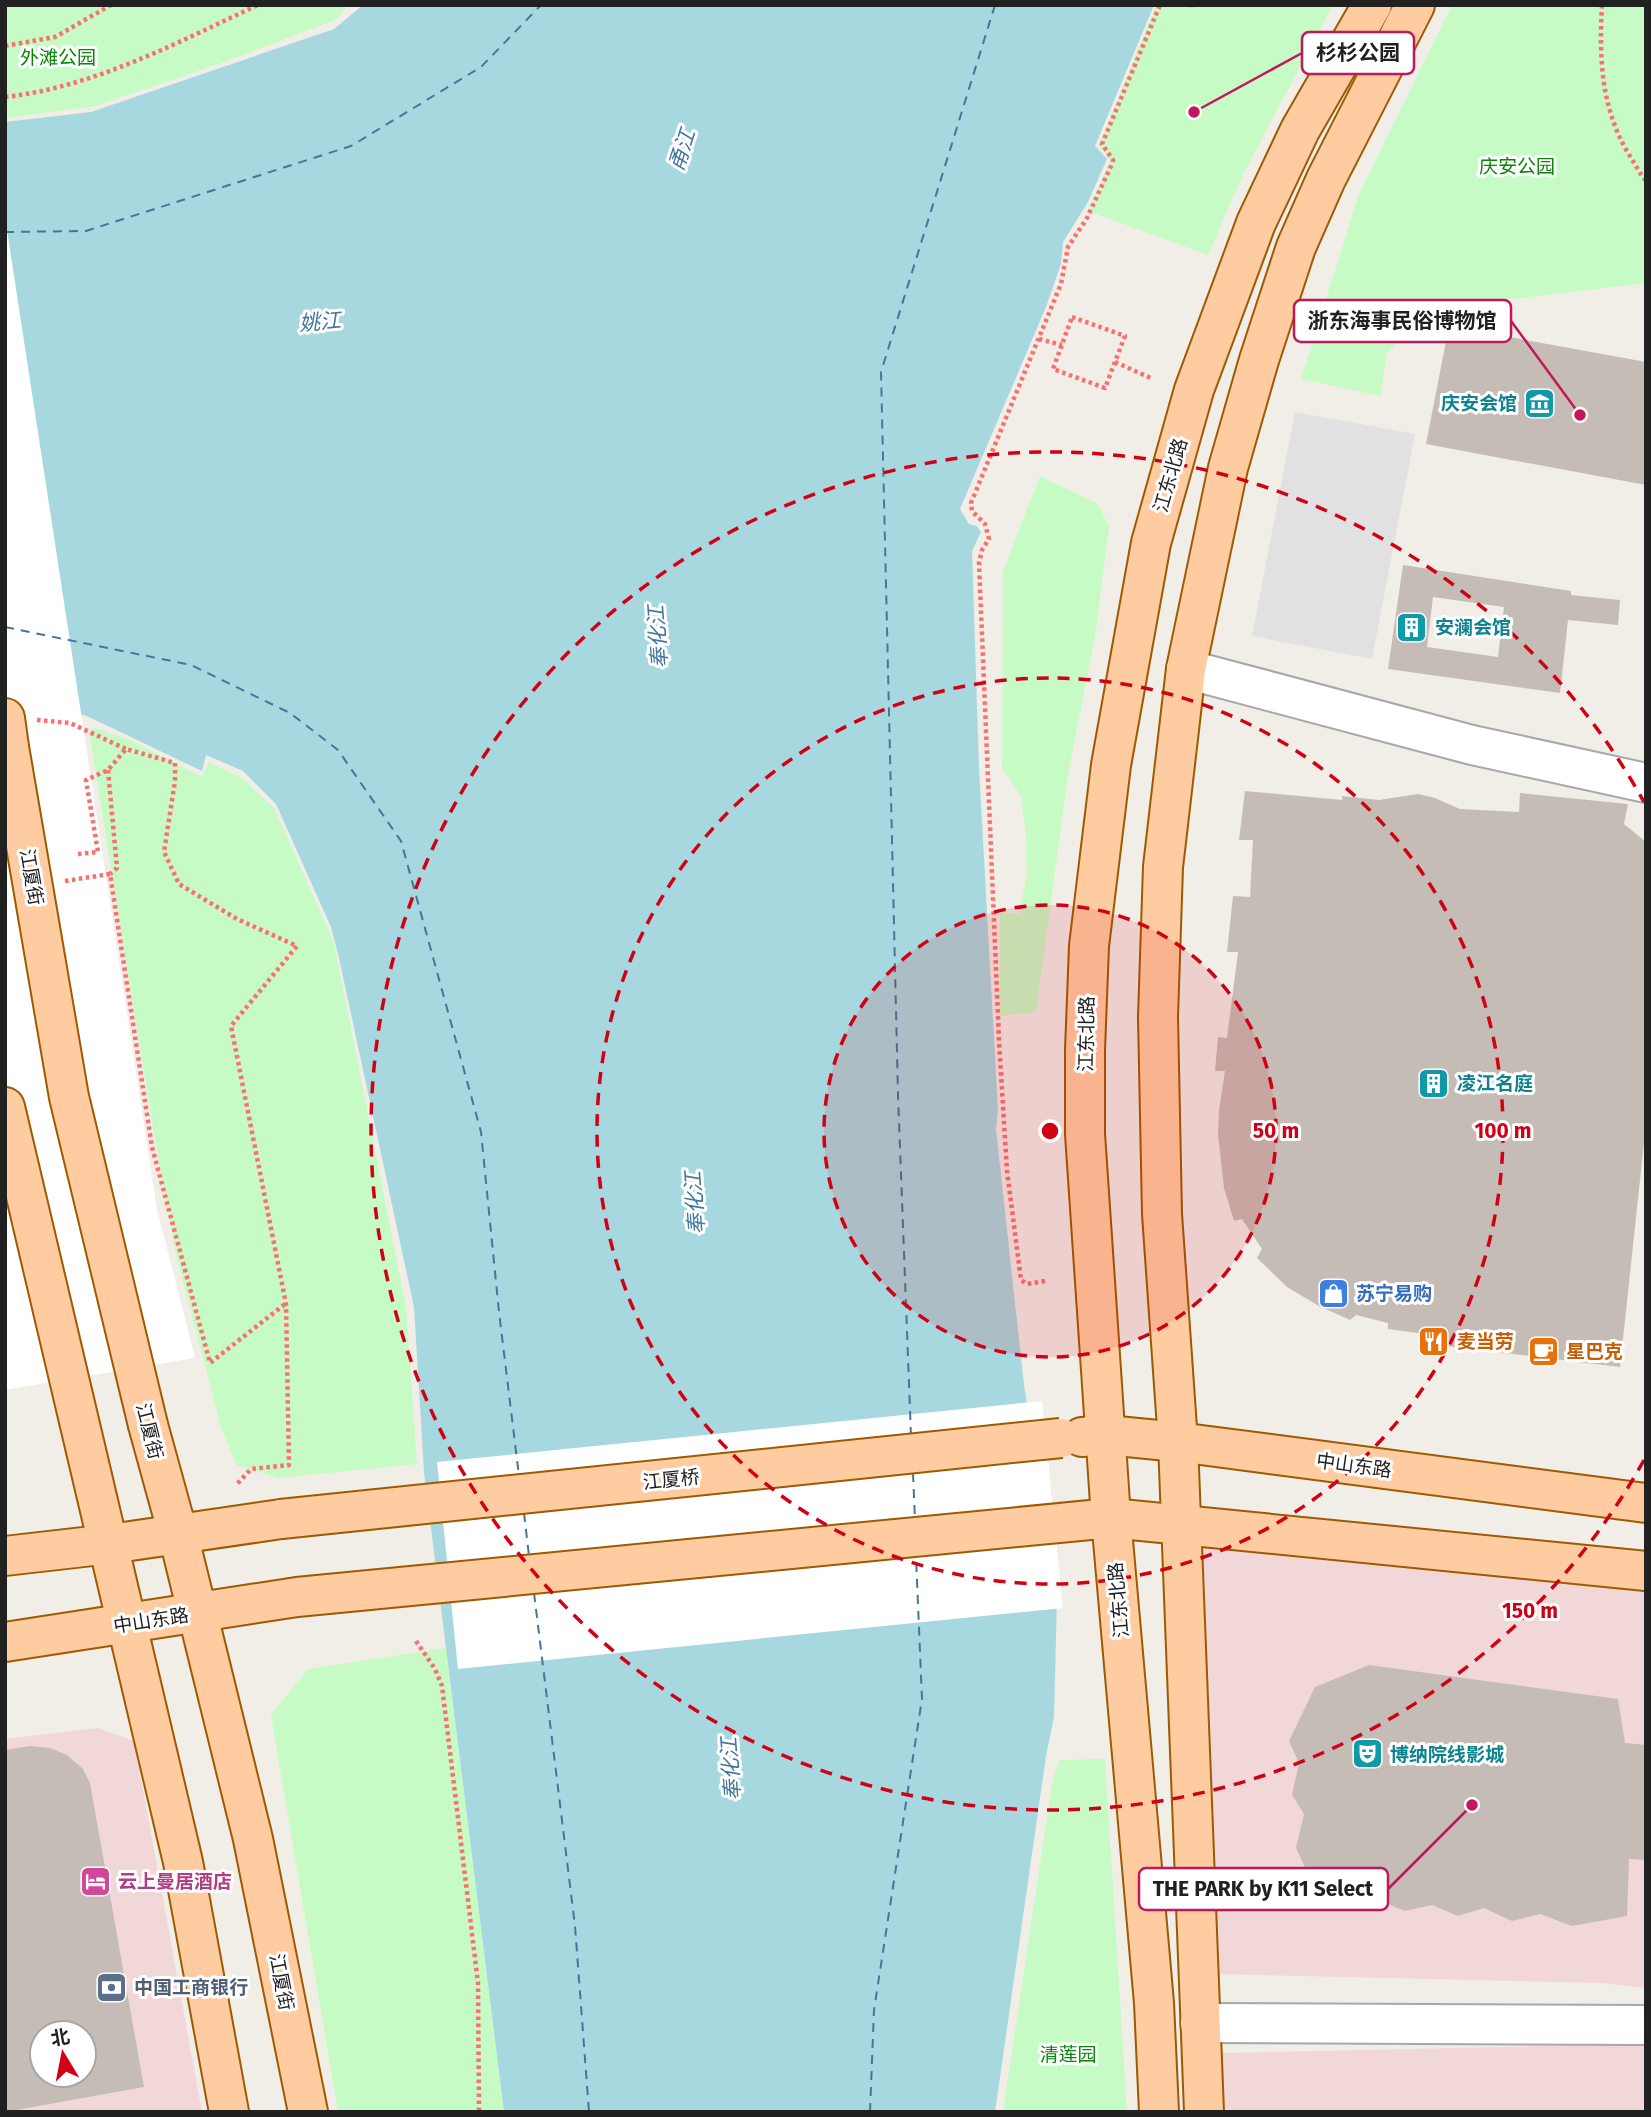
<svg xmlns="http://www.w3.org/2000/svg" width="1651" height="2117" font-family="'Fira Sans','Noto Sans SC',sans-serif">
  <style>
    .commercial { fill: #f2d7d8; fill-rule: evenodd }
    .park { fill: #c6fbc5 }
    .parking { fill: #e1e1e1 }
    .water { fill: #a7d8df }
    .pier { fill: #fff }
    .lines { fill: none; stroke-linecap: round; stroke-linejoin: round }
    .ferry { stroke: #41779c; stroke-width: 2; stroke-dasharray: 9 7; stroke-linecap: butt }
    .building { fill: #c6bcb6; fill-rule: evenodd }
    .minor-casing { stroke: #a8a8a8; stroke-width: 42 }
    .major-casing { stroke: #9e5a00; stroke-width: 42 }
    .path { stroke: #fd6e6d; stroke-width: 4.5; stroke-dasharray: 3.5 3.5; stroke-linecap: butt }
    .minor { stroke: #fff; stroke-width: 38 }
    .major { stroke: #fecca0; stroke-width: 38 }
    .major-bridge-casing { stroke: #9e5a00; stroke-width: 42; stroke-linecap: butt }
    .major-bridge { stroke: #fecca0; stroke-width: 38 }
    .ring { fill: none; stroke: #d20014; stroke-width: 3.5; stroke-dasharray: 12 9 }
    .labels { text-anchor: middle; stroke-width: 6; stroke-linejoin: round; paint-order: stroke }
    .park-label { font-size: 19px; fill: #0b8409; stroke: #fff }
    .culture-label { font-size: 19px; font-weight: bold; fill: #0d838f; stroke: #fff; text-anchor: start }
    .street-label { font-size: 19px; fill: #212121; stroke: #fff }
    .shop-label { font-size: 19px; font-weight: bold; fill: #366cbe; stroke: #fff; text-anchor: start }
    .food-label { font-size: 19px; font-weight: bold; fill: #c56008; stroke: #fff; text-anchor: start }
    .hotel-label { font-size: 19px; font-weight: bold; fill: #b23c85; stroke: #fff; text-anchor: start }
    .service-label { font-size: 19px; font-weight: bold; fill: #4e5e75; stroke: #fff; text-anchor: start }
    .water-label { font-size: 21px; font-style: italic; fill: #41779c; stroke: #fff }
    .centre { fill: #d20014; stroke: #fff; stroke-width: 3.5 }
    .ring-label { font-size: 21px; text-anchor: middle; font-weight: bold; fill: #d20014; stroke: #fff; stroke-width: 6; stroke-linejoin: round; paint-order: stroke }
    .leader { fill: none; stroke: #c2185b; stroke-width: 2.5 }
    .callout-dot { fill: #c2185b; stroke: #fff; stroke-width: 2.5 }
    .callout { fill: #fff; stroke: #c2185b; stroke-width: 2.5 }
    .callout-label { font-size: 21px; text-anchor: middle; font-weight: bold; fill: #212121 }
  </style>
  <rect width="100%" height="100%" fill="#f1ede7"/>
  <g class="commercial">
    <polygon points="1190,1536 1646,1588 1646,1988 1602,1983 1215,1974"/>
    <path d="M98,1728L134,1741L202,2112H5V1739ZM42,2033H84V2075H42Z"/>
    <polygon points="1646,2044 1646,2112 1218,2112 1218,2089 1222,2053"/>
  </g>
  <g class="park">
    <polygon points="5,5 349,5 335,20 227,61 95,106 5,118"/>
    <polygon points="1156,5 1333,5 1243,174 1208,255 1088,211 1111,160 1099,146"/>
    <polygon points="1452,5 1646,5 1646,283 1434,308 1386,354 1381,396 1301,379 1359,194"/>
    <polygon points="1040,476 1098,504 1109,527 1096,630 1068,775 1036,1012 1000,1016 1000,912 1019,914 1027,874 1026,835 1021,796 1002,768 1003,571"/>
    <polygon points="96,728 132,741 202,777 209,762 242,778 274,808 334,943 406,1307 417,1464 279,1478 237,1465 221,1427 176,1254 152,1123 89,731"/>
    <polygon points="446,1648 504,2112 338,2112 271,1715 308,1669"/>
    <polygon points="1105,1759 1127,2112 1003,2112 1052,1784 1059,1760"/>
  </g>
  <polygon class="parking" points="1295,412 1415,434 1372,659 1252,636"/>
  <polygon class="water" points="363,5 1154,5 1095,146 1107,159 1088,202 1063,242 1061,264 1046,307 960,509 969,524 977,526 981,532 972,551 979,768 998,1110 996,1129 1024,1385 1057,1597 1054,1717 1046,1756 995,2112 504,2112 424,1472 414,1307 339,958 331,927 276,804 243,771 206,755 202,771 89,717 46,702 5,696 5,122 91,112 334,29"/>
  <g class="pier">
    <polygon points="5,217 157,1209 195,1358 5,1390"/>
    <polygon points="1042,1401 1063,1608 458,1669 437,1462"/>
  </g>
  <g class="lines">
    <g class="ferry">
      <polyline points="5,232 86,231 351,146 481,67 541,5"/>
      <polyline points="5,627 191,665 290,713 338,750 401,841 481,1132 499,1312 519,1476"/>
      <polyline points="911,1436 898,1095 881,372 995,5"/>
      <polyline points="913,1473 915,1520"/>
      <polyline points="524,1513 529,1556"/>
      <polyline points="534,1593 575,1926 589,2112"/>
      <polyline points="870,2112 874,2010 922,1699 916,1557"/>
    </g>
  </g>
  <g class="building">
    <polygon points="1449,326 1646,362 1646,485 1426,444"/>
    <path d="M1403,565L1571,591V595L1620,600L1618,625L1568,620L1560,693L1388,669ZM1433,597L1504,607L1498,657L1427,647Z"/>
    <polygon points="1245,791 1342,800 1342,796 1379,800 1418,794 1435,798 1460,809 1519,812 1520,793 1628,804 1624,824 1646,842 1646,1124 1620,1367 1447,1346 1448,1337 1388,1329 1388,1323 1356,1315 1350,1320 1319,1306 1287,1287 1257,1258 1262,1249 1242,1219 1234,1221 1224,1188 1218,1135 1219,1110 1225,1071 1215,1071 1218,1037 1227,1038 1238,952 1227,952 1233,896 1250,897 1253,840 1239,840"/>
    <polygon points="1369,1665 1618,1699 1625,1743 1646,1745 1646,1860 1629,1859 1627,1916 1572,1926 1540,1914 1512,1921 1484,1908 1458,1916 1432,1905 1405,1911 1383,1902 1346,1905 1315,1889 1296,1848 1304,1814 1292,1795 1299,1763 1289,1741 1315,1687"/>
    <path d="M30,1746L50,1748L67,1755L83,1769L90,1783L144,2087L5,2112V1750ZM42,2033H84V2075H42Z"/>
  </g>
  <g class="lines">
    <defs>
      <g id="minor">
        <polyline points="1186,669 1472,745 1646,783"/>
        <polyline points="1200,2023 1646,2025"/>
      </g>
      <g id="major">
        <polyline points="5,718 9,747"/>
        <polyline points="5,1107 183,1862 229,2112"/>
        <polyline points="148,1425 178,1534 253,1839 308,2112"/>
        <polyline points="1082,1437 1107,1435 1178,1442 1646,1503"/>
        <polyline points="5,1556 110,1544 281,1519"/>
        <polyline points="5,1642 297,1597 1111,1518 1646,1571"/>
        <polyline points="1159,2112 1154,2003 1111,1518 1085,1134 1085,1050 1089,946 1111,765 1151,543 1194,390 1256,223 1300,130 1372,5"/>
        <polyline points="1204,2112 1178,1442 1162,1214 1158,1017 1163,867 1186,669 1228,468 1259,360 1296,247 1326,179 1415,5"/>
      </g>
    </defs>
    <use href="#minor" class="minor-casing"/>
    <use href="#major" class="major-casing"/>
    <g class="path">
      <polyline points="1190,5 1196,5"/>
      <path d="M1602,5C1599,58 1601,107 1628,153C1634,162 1639,173 1646,181"/>
      <polyline points="5,46 55,37 111,5"/>
      <path d="M5,97C95,87 178,42 258,5"/>
      <polygon points="1072,317 1125,336 1105,388 1053,369"/>
      <polyline points="1039,339 1062,345"/>
      <polyline points="1115,362 1153,379"/>
      <polyline points="37,720 70,723 126,749"/>
      <polyline points="108,770 117,868 110,874"/>
      <polyline points="78,854 98,852 86,780 108,770 126,749 175,763 175,781 164,852 179,884 237,919 297,946 231,1026 286,1304 289,1465 251,1469 237,1484"/>
      <polyline points="65,881 110,874 152,1147 210,1363 285,1304"/>
      <polyline points="1045,1281 1027,1284 1021,1280 1007,1171 999,1041 979,563 982,550 989,539 985,524 972,511 971,503 1061,284 1068,247 1087,218 1112,164 1113,160 1102,144 1160,5"/>
      <polyline points="416,1641 435,1669 442,1686 478,1983 479,2112"/>
    </g>
    <use href="#minor" class="minor"/>
    <use href="#major" class="major"/>
    <defs>
      <g id="major-bridge">
        <polyline points="9,747 69,1097 148,1425"/>
        <polyline points="281,1519 1061,1438"/>
      </g>
    </defs>
    <use href="#major-bridge" class="major-bridge-casing"/>
    <use href="#major-bridge" class="major-bridge"/>
  </g>
  <circle cx="1050" cy="1131" r="226" fill="#d20014" fill-opacity=".12"/>
  <g class="ring">
    <circle cx="1050" cy="1131" r="226"/>
    <circle cx="1050" cy="1131" r="453"/>
    <path d="M1644 1460A679 679 0 1 1 1644 802"/>
  </g>
  <defs>
    <symbol id="museum-square" viewBox="-11 -11 22 22"><rect x="-9" y="-9" width="18" height="18" rx="4" fill="#0f9aa8" stroke="#fff"/><path d="M0-6L6-3V-2H-6V-3ZM-5-1h2V3h-2ZM-1-1h2V3h-2ZM3-1h2V3H3ZM-6 4H6V6H-6Z" fill="#fff"/></symbol>
    <symbol id="building-square" viewBox="-11 -11 22 22"><rect x="-9" y="-9" width="18" height="18" rx="4" fill="#0f9aa8" stroke="#fff"/><path d="M-4-6H4V6H1V3H-1V6H-4ZM-2.5-4.3h1.7v1.8h-1.7ZM.8-4.3h1.7v1.8H.8ZM-2.5-1h1.7V.8h-1.7ZM.8-1h1.7V.8H.8Z" fill="#fff"/></symbol>
    <symbol id="shop-square" viewBox="-11 -11 22 22"><rect x="-9" y="-9" width="18" height="18" rx="4" fill="#3f7fe0" stroke="#fff"/><path d="M-5-2.5h2.3a2.7 3.5 0 0 1 5.4 0H5L5.5 6h-11ZM-1.5-2.5h3a1.5 2.3 0 0 0-3 0Z" fill="#fff"/></symbol>
    <symbol id="restaurant-square" viewBox="-11 -11 22 22"><rect x="-9" y="-9" width="18" height="18" rx="4" fill="#e8710a" stroke="#fff"/><path d="M-5-6h1v4h1v-4h1v4h1v-4h1v5L-1.5 .5V6h-2V.5L-5-1ZM5-6V6H3V1.5H1.5Q1.5-4 5-6Z" fill="#fff"/></symbol>
    <symbol id="cafe-square" viewBox="-11 -11 22 22"><rect x="-9" y="-9" width="18" height="18" rx="4" fill="#e8710a" stroke="#fff"/><path d="M-5.5-4.5H6V0H3Q3 3.5 0 3.5H-2.5Q-5.5 3.5-5.5 0ZM3-3.2v2h1.7v-2ZM-6 4.5H4V6H-6Z" fill="#fff"/></symbol>
    <symbol id="theatre-square" viewBox="-11 -11 22 22"><rect x="-9" y="-9" width="18" height="18" rx="4" fill="#0f9aa8" stroke="#fff"/><path d="M-5-5.5Q0-4 5-5.5V0Q5 5 0 6Q-5 5-5 0ZM-3.3-2.5H-1v1.5H-3.3ZM1-2.5H3.3v1.5H1ZM-2.8 1Q0 5.5 2.8 1Z" fill="#fff"/></symbol>
    <symbol id="hotel-square" viewBox="-11 -11 22 22"><rect x="-9" y="-9" width="18" height="18" rx="4" fill="#d1479c" stroke="#fff"/><path d="M-6-4.5h1.5V1H6V5H4.5V3h-9V5H-6ZM-4 0a1.8 1.8 0 1 1 3.6 0ZM.5 0V-2.5h3Q6-2.5 6 0Z" fill="#fff"/></symbol>
    <symbol id="bank-square" viewBox="-11 -11 22 22"><rect x="-9" y="-9" width="18" height="18" rx="4" fill="#5c6f8a" stroke="#fff"/><path d="M-6-4H6V4H-6ZM0-2.3a2.3 2.3 0 1 0 0 4.6a2.3 2.3 0 1 0 0-4.6Z" fill="#fff"/></symbol>
  </defs>
  <g fill-rule="evenodd">
    <use href="#museum-square" x="1522" y="386" width="35" height="35"/>
    <use href="#building-square" x="1394" y="610" width="35" height="35"/>
    <use href="#building-square" x="1416" y="1066" width="35" height="35"/>
    <use href="#shop-square" x="1316" y="1276" width="35" height="35"/>
    <use href="#restaurant-square" x="1416" y="1324" width="35" height="35"/>
    <use href="#cafe-square" x="1526" y="1334" width="35" height="35"/>
    <use href="#theatre-square" x="1350" y="1736" width="35" height="35"/>
    <use href="#hotel-square" x="78" y="1864" width="35" height="35"/>
    <use href="#bank-square" x="94" y="1970" width="35" height="35"/>
  </g>
  <g class="labels">
    <g class="park-label">
      <text x="58" y="64">外滩公园</text>
      <text x="1517" y="173">庆安公园</text>
      <text x="1068" y="2061">清莲园</text>
    </g>
    <g class="culture-label">
      <text x="1517" y="410" text-anchor="end">庆安会馆</text>
      <text x="1435" y="634">安澜会馆</text>
      <text x="1457" y="1090">凌江名庭</text>
      <text x="1390" y="1761">博纳院线影城</text>
    </g>
    <g class="street-label">
      <text transform="translate(1170 475) rotate(-74)" y="7">江东北路</text>
      <text transform="translate(32 877) rotate(80)" y="7">江厦街</text>
      <text transform="translate(1086 1034) rotate(-89)" y="7">江东北路</text>
      <text transform="translate(150 1431) rotate(76)" y="7">江厦街</text>
      <text transform="translate(1354 1465) rotate(8)" y="7">中山东路</text>
      <text transform="translate(671 1479) rotate(-6)" y="7">江厦桥</text>
      <text transform="translate(1118 1600) rotate(-95)" y="7">江东北路</text>
      <text transform="translate(151 1620) rotate(-9)" y="7">中山东路</text>
      <text transform="translate(282 1982) rotate(79)" y="7">江厦街</text>
    </g>
    <g class="shop-label">
      <text x="1356" y="1300">苏宁易购</text>
    </g>
    <g class="food-label">
      <text x="1457" y="1348">麦当劳</text>
      <text x="1566" y="1358">星巴克</text>
    </g>
    <g class="hotel-label">
      <text x="118" y="1888">云上曼居酒店</text>
    </g>
    <g class="service-label">
      <text x="134" y="1994">中国工商银行</text>
    </g>
    <g class="water-label">
      <text transform="translate(682 150) rotate(-72)" y="7">甬江</text>
      <text transform="translate(320 322) rotate(-5)" y="7">姚江</text>
      <text transform="translate(658 637) rotate(-94)" y="7">奉化江</text>
      <text transform="translate(695 1203) rotate(-94)" y="7">奉化江</text>
      <text transform="translate(731 1769) rotate(-94)" y="7">奉化江</text>
    </g>
  </g>
  <circle cx="1050" cy="1131" r="10" class="centre"/>
  <g class="ring-label">
    <text x="1276" y="1138">50 m</text>
    <text x="1503" y="1138">100 m</text>
    <text x="1530" y="1618">150 m</text>
  </g>
  <path class="leader" d="M1194 112L1302 53M1580 415L1511 321M1472 1805L1388 1889"/>
  <g class="callout-dot">
    <circle cx="1194" cy="112" r="7"/>
    <circle cx="1580" cy="415" r="7"/>
    <circle cx="1472" cy="1805" r="7"/>
  </g>
  <g class="callout">
    <rect x="1302" y="32" width="112" height="42" rx="7"/>
    <rect x="1294" y="300" width="217" height="42" rx="7"/>
    <rect x="1139" y="1868" width="249" height="42" rx="7"/>
  </g>
  <g class="callout-label">
    <text x="1358" y="60">杉杉公园</text>
    <text x="1402" y="328">浙东海事民俗博物馆</text>
    <text x="1263" y="1896">THE PARK by K11 Select</text>
  </g>
  <rect width="1651" height="2117" fill="none" stroke="#212121" stroke-width="14"/>
  <g transform="translate(63 2054) rotate(350)"><circle r="33" fill="#ffffff" stroke="#a6a6a6" stroke-width="2"/>
  <path d="M0-5L12 26L0 18L-12 26Z" fill="#d20014"/>
  <text y="-10" font-size="19" font-weight="bold" text-anchor="middle" fill="#212121">北</text>
  </g>
</svg>
